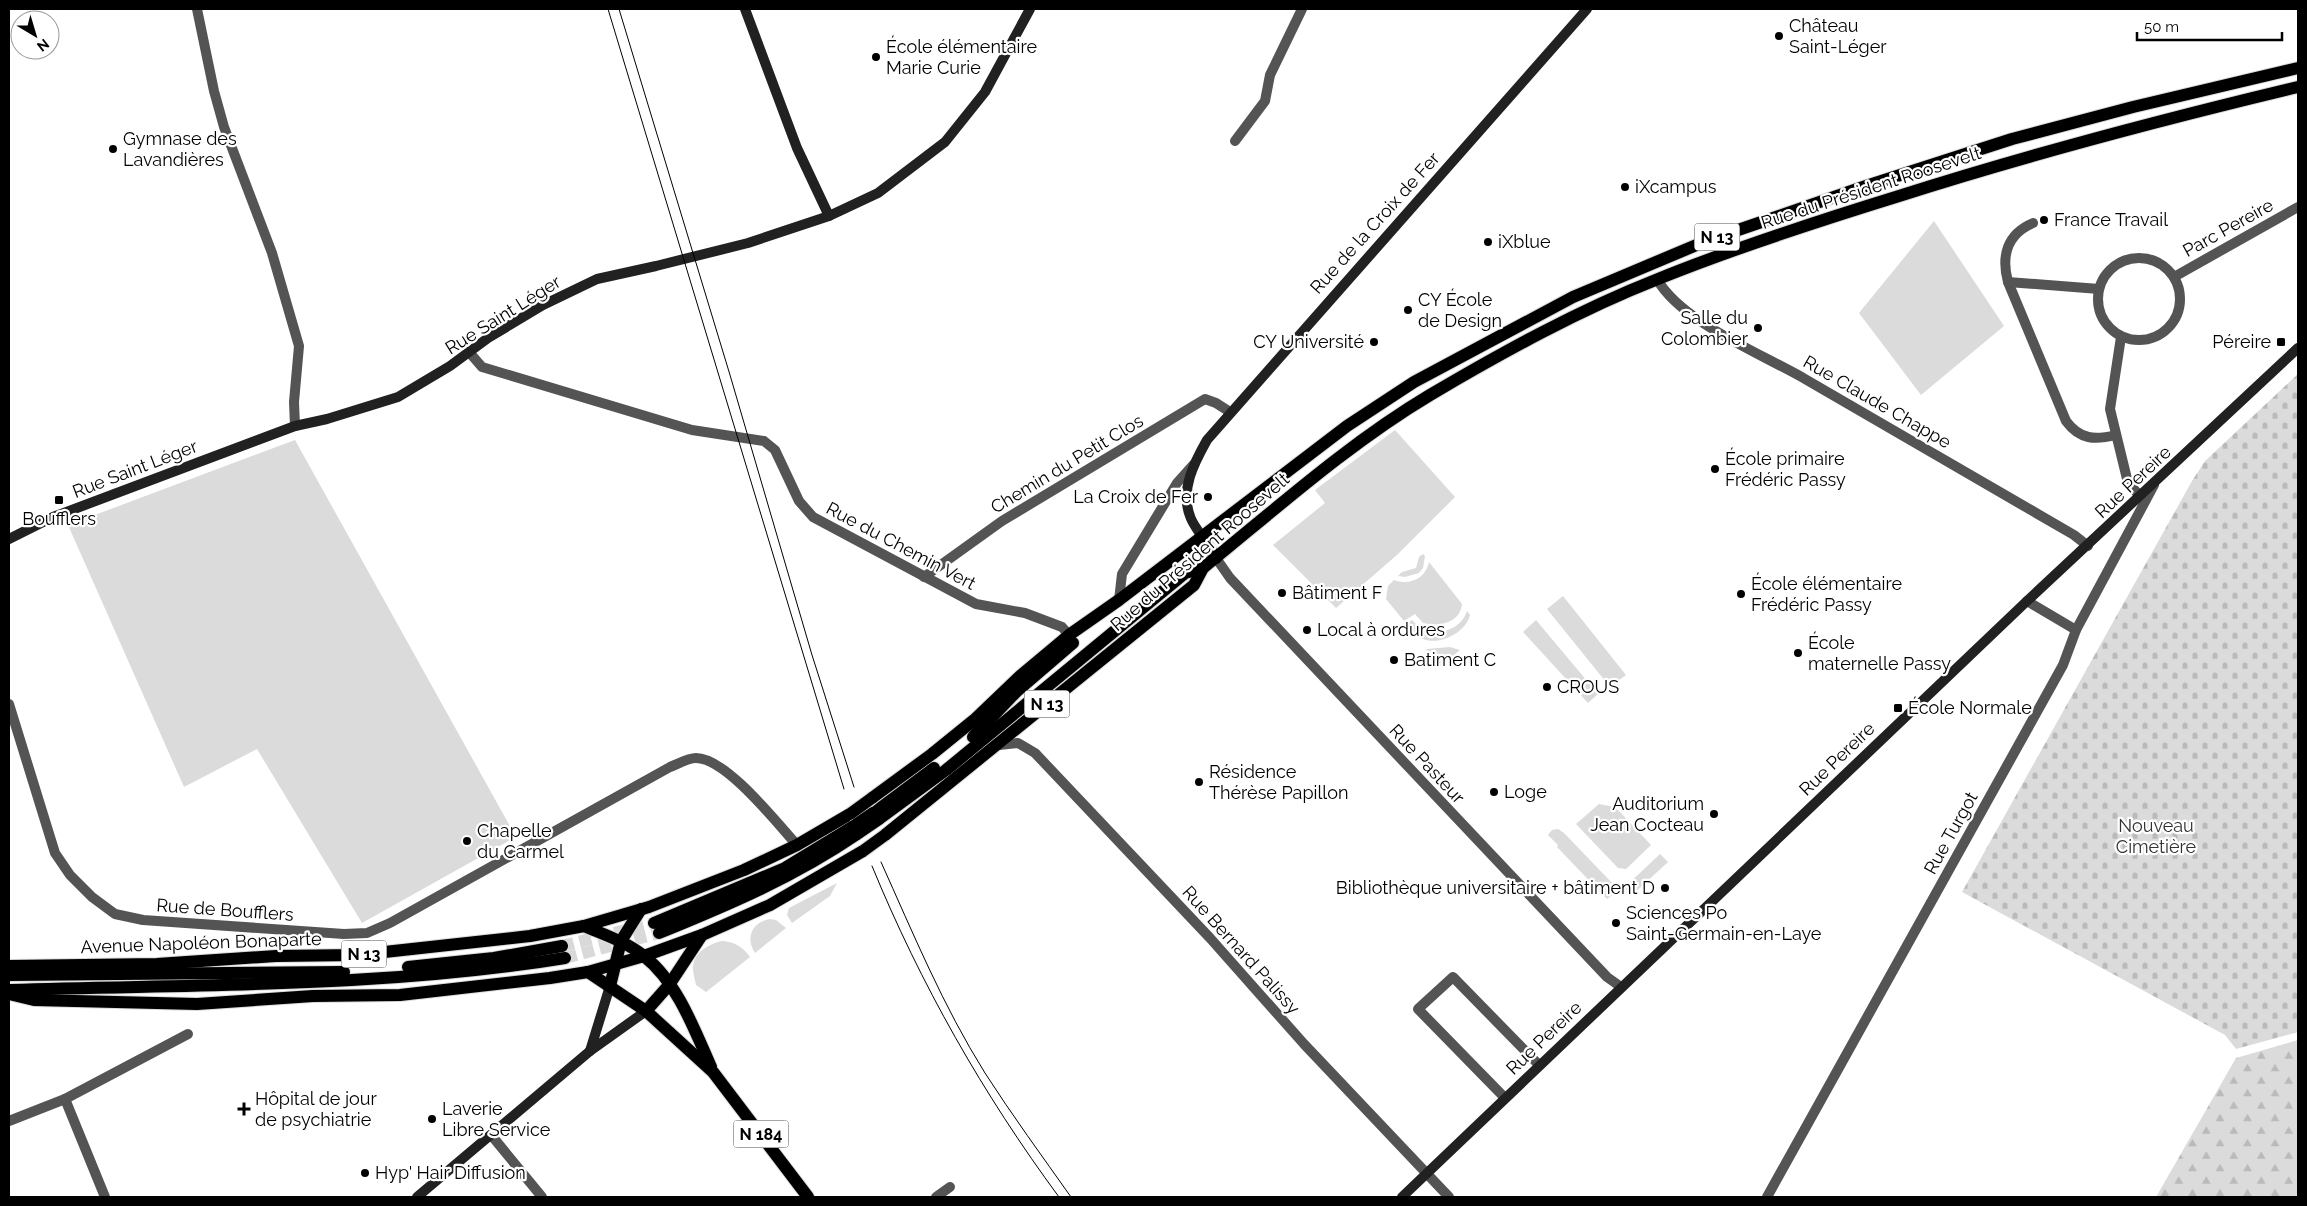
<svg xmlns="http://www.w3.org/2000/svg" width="2307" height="1206" font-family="Raleway,sans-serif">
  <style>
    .green { fill: #dbdbdb }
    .forest { fill: url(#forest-firs) }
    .cemetery { fill: url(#cemetery-stones) }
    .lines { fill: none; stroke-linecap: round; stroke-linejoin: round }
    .primary-tunnel { stroke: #d9d9d9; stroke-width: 12; stroke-dasharray: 12 6; stroke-linecap: butt }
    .primary-casing { stroke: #dbdbdb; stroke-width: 14 }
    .street { stroke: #545454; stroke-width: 10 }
    .secondary { stroke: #212121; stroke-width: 10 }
    .primary { stroke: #000; stroke-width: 12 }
    .tram { stroke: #000; stroke-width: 1 }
    .primary-bridge-casing { stroke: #dbdbdb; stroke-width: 14; stroke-linecap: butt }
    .primary-bridge { stroke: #000; stroke-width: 12 }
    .poi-dot { fill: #000; stroke: #fff; stroke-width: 2 }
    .labels { text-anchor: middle; stroke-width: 4.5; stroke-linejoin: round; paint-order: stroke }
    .shield { fill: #fff; stroke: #4c4c4c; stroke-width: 1 }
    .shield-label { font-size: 16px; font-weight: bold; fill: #000 }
    .poi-label { font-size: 18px; fill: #000; stroke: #fff; text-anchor: start }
    .street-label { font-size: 18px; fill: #000; stroke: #fff }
    .park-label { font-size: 18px; fill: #323232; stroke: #fff }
  </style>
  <defs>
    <pattern id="forest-firs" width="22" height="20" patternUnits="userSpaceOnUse" patternTransform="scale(1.25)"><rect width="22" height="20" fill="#dbdbdb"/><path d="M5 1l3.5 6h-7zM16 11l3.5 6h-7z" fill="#bababa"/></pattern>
    <pattern id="cemetery-stones" width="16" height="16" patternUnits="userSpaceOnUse" patternTransform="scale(1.25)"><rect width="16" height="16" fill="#dbdbdb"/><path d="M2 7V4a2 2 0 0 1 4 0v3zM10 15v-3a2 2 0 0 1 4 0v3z" fill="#bababa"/></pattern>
  </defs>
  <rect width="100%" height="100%" fill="#fff"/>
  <g class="green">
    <polygon points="1934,221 2004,326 1921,395 1859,313"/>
    <polygon points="1395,430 1455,497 1398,554 1336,608 1273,545 1325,503 1315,490"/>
    <polygon points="295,440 516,837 362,923 257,749 184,787 68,525"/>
    <polygon points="1423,554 1425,556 1423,568 1419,573 1405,577 1398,576 1402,572 1416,568 1419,557"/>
    <path d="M1429,562L1462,604C1460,623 1439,627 1423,623L1415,614L1404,621L1386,599L1388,586L1394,580C1410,586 1426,578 1429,562Z"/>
    <polygon points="1563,596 1626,675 1610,687 1547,609"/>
    <path d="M1467,611L1470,615C1466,633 1438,647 1421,638C1415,635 1411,629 1406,624L1412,620L1425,633C1442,634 1461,629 1467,611Z"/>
    <polygon points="1536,620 1598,694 1588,703 1523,632"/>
    <polygon points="1450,647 1460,650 1441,666 1426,649"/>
    <polygon points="1599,804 1614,807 1619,811 1651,845 1626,869 1618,868 1576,824"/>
    <polygon points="1558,829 1564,833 1613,884 1615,893 1607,899 1557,847 1558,845 1548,835 1552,830"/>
    <polygon points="1660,854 1668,862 1631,896 1624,888"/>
    <polygon points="837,883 830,896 792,923 787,915 789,908"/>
    <path d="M770,919L776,920L786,928L755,953C745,938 752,922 770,919Z"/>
    <path d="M722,941C735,942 743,947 750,957L706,992L696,985C695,980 693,974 693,969C693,952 709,944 722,941Z"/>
  </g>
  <polygon class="forest" points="2298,1040 2298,1197 2156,1197 2236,1058"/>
  <polygon class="cemetery" points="2298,374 2298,1032 2236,1049 2225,1035 1962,892 2192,481 2205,461"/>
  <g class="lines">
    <g class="primary-tunnel">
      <polyline points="562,946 654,923"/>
      <polyline points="565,958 659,933"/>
    </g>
    <defs>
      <g id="primary">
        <polyline points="1202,537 1216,558"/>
        <polyline points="973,737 1016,692 1073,643"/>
        <polyline points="872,798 932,754 974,720 1020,676 1069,635 1119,600 1347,426 1414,382 1573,297 1706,241 1866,186 2012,139 2133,107 2298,68"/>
        <polyline points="875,812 934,768"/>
        <polyline points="879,819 946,770 1185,573 1203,568"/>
        <path d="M885,835L1194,585L1203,568C1277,508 1348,444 1430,395C1503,352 1579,310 1658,279C1737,247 1818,221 1899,196C2031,154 2164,119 2298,87"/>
        <polyline points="654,923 785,868 854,826"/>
        <path d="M584,926C605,935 627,942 645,957C677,982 695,1031 711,1067"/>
        <path d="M659,933C730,904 794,877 857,834"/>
        <polyline points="9,966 157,964 276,956 357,955 530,936 584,926 649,907 744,870 797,845 850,814"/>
        <polyline points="408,967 494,958 562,946"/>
        <polyline points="588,972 646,1011 713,1072 808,1197"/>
        <polyline points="9,975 344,972"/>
        <polyline points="610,986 621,941 641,909"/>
        <path d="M11,990C196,984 382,988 565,958"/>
        <polyline points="9,994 34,1000 197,1004 313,996 400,995 550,978 588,972 644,956 702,935 770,905 863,851"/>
        <polyline points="646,1011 669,985 702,935"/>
      </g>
    </defs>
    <use href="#primary" class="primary-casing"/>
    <g class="street">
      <polyline points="197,9 214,91 224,127 272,253 299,346 294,402 295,426"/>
      <polyline points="1235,141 1265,101 1270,75 1302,9"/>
      <path d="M2033,223C2007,234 2001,256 2008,282L2066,421C2080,440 2095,440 2116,435"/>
      <circle cx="2139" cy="299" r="41"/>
      <polyline points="2174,277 2298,207"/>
      <path d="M1657,279C1681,322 1762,354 1805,379C1895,431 1984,483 2074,535L2088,546"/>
      <polyline points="2008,282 2099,289"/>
      <polyline points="2121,337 2110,409 2128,483 2140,496"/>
      <polyline points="469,352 482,367 692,430 764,441 775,450 799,501 813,517 976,604 1025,613 1062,627 1069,635"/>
      <polyline points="1216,558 1230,578 1607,977 1621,987"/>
      <polyline points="924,577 1002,521 1205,399 1216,403 1230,412"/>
      <polyline points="1119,600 1122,574 1177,483 1194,464"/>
      <polyline points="2027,601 2076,630"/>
      <path d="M9,704L55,853L70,875L92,897L115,914L143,920L344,934L367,933L390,923L670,767C678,764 688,758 696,758C726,758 776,822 797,845"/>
      <polyline points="999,745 1018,743 1035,753 1210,938 1304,1044 1449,1197"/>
      <polyline points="1505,1098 1418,1009 1453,977 1539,1065"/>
      <polyline points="65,1099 105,1197"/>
      <polyline points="9,1121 65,1099 188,1034"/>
      <polyline points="492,1136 542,1197"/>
      <polyline points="936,1197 950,1187"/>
      <polyline points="1767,1197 2063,665 2076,630 2154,485"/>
    </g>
    <g class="secondary">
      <polyline points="745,9 797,148 829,216"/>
      <path d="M1202,537C1198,530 1192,523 1190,516C1180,490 1194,463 1207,440L1587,9"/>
      <polyline points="9,539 53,517 295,426 327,419 398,397 450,366 488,338 543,305 597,279 656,266 748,243 829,216 878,193 945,142 985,92 1030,9"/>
      <polyline points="590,1051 610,986"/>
      <polyline points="417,1197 590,1051 646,1011"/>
      <polyline points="1402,1197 2027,601 2298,348"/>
    </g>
    <use href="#primary" class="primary"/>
    <g class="tram">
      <polyline points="608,9 844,789"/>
      <polyline points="619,9 730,375 812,655 854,787"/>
      <path d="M881,862C913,933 943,1006 985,1073C1012,1115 1042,1156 1071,1197"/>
      <path d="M872,866C921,985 983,1094 1059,1197"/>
    </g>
    <defs>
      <g id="primary-bridge">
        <polyline points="850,814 872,798"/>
        <polyline points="854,826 873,813"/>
        <polyline points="857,834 879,819"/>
        <polyline points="863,851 885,835"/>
      </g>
    </defs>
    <use href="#primary-bridge" class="primary-bridge-casing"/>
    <use href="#primary-bridge" class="primary-bridge"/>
  </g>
  <g class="poi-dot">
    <circle cx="1779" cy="36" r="5"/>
    <circle cx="876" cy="57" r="5"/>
    <circle cx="113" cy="149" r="5"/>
    <circle cx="1625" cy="187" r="5"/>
    <circle cx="2044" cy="220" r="5"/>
    <circle cx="1488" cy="242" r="5"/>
    <circle cx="1408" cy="310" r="5"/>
    <circle cx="1758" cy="328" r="5"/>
    <circle cx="1374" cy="342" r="5"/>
    <rect x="2276" y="337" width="10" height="10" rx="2.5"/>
    <circle cx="1715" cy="469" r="5"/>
    <circle cx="1208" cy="497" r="5"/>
    <rect x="54" y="495" width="10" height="10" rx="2.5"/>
    <circle cx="1282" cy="593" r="5"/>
    <circle cx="1741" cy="594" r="5"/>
    <circle cx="1307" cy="630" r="5"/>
    <circle cx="1798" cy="653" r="5"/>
    <circle cx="1394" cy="660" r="5"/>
    <circle cx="1547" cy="687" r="5"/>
    <rect x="1893" y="703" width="10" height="10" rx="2.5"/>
    <circle cx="1199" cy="782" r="5"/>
    <circle cx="1494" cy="792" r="5"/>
    <circle cx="1714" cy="814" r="5"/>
    <circle cx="467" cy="841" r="5"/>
    <circle cx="1665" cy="888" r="5"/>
    <circle cx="1616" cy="923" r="5"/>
    <path d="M241.5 1101.5h5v5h5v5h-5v5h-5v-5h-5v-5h5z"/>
    <circle cx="432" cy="1119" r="5"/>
    <circle cx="365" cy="1173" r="5"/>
  </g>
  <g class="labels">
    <g class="shield">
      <rect x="1694.5" y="223.5" width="45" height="27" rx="4"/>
      <rect x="1024.5" y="690.5" width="45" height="27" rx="4"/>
      <rect x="341.5" y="940.5" width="45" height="27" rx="4"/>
      <rect x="733.5" y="1120.5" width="55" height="27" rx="4"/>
    </g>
    <g class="shield-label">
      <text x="1717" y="243">N 13</text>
      <text x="1047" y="710">N 13</text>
      <text x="364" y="960">N 13</text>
      <text x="761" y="1140">N 184</text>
    </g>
    <g class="poi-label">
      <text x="1789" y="32">Château<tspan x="1789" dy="21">Saint-Léger</tspan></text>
      <text x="886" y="53">École élémentaire<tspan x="886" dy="21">Marie Curie</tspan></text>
      <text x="123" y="145">Gymnase des<tspan x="123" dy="21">Lavandières</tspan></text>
      <text x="1635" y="193">iXcampus</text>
      <text x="2054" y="226">France Travail</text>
      <text x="1498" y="248">iXblue</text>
      <text x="1418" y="306">CY École<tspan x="1418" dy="21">de Design</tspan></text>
      <text x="1748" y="324" text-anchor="end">Salle du<tspan x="1748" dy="21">Colombier</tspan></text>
      <text x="1364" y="348" text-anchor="end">CY Université</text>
      <text x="2271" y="348" text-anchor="end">Péreire</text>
      <text x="1725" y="465">École primaire<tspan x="1725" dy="21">Frédéric Passy</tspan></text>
      <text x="1198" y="503" text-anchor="end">La Croix de Fer</text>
      <text x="59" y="525" text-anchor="middle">Boufflers</text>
      <text x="1751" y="590">École élémentaire<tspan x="1751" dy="21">Frédéric Passy</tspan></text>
      <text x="1292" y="599">Bâtiment F</text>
      <text x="1317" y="636">Local à ordures</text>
      <text x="1808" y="649">École<tspan x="1808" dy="21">maternelle Passy</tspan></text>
      <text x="1404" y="666">Batiment C</text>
      <text x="1557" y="693">CROUS</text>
      <text x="1908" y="714">École Normale</text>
      <text x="1209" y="778">Résidence<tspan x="1209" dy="21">Thérèse Papillon</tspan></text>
      <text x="1504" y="798">Loge</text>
      <text x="1704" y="810" text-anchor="end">Auditorium<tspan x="1704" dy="21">Jean Cocteau</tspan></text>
      <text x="477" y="837">Chapelle<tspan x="477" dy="21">du Carmel</tspan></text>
      <text x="1655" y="894" text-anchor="end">Bibliothèque universitaire + bâtiment D</text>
      <text x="1626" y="919">Sciences Po<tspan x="1626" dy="21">Saint-Germain-en-Laye</tspan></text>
      <text x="255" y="1105">Hôpital de jour<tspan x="255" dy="21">de psychiatrie</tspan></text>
      <text x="442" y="1115">Laverie<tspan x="442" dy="21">Libre Service</tspan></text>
      <text x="375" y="1179">Hyp' Hair Diffusion</text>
    </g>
    <g class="street-label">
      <text transform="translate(1871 188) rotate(-18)" y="6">Rue du Président Roosevelt</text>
      <text transform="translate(1375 223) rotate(-48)" y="6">Rue de la Croix de Fer</text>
      <text transform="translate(2228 228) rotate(-29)" y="6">Parc Pereire</text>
      <text transform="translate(503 315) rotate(-32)" y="6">Rue Saint Léger</text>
      <text transform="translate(1877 402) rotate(30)" y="6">Rue Claude Chappe</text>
      <text transform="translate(1067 464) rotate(-31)" y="6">Chemin du Petit Clos</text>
      <text transform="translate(135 469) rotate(-21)" y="6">Rue Saint Léger</text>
      <text transform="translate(2133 482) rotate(-43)" y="6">Rue Pereire</text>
      <text transform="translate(901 546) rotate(28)" y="6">Rue du Chemin Vert</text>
      <text transform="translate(1200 552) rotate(-41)" y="6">Rue du Président Roosevelt</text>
      <text transform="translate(1837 759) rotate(-44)" y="6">Rue Pereire</text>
      <text transform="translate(1427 764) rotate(47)" y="6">Rue Pasteur</text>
      <text transform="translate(1951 833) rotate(-61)" y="6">Rue Turgot</text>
      <text transform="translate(225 910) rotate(4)" y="6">Rue de Boufflers</text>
      <text transform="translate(201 943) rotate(-2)" y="6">Avenue Napoléon Bonaparte</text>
      <text transform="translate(1241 950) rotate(48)" y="6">Rue Bernard Palissy</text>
      <text transform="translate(1544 1038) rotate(-44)" y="6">Rue Pereire</text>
    </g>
    <g class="park-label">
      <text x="2156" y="832">Nouveau<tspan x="2156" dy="21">Cimetière</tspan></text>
    </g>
  </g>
  <rect width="2307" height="1206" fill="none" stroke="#000000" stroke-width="20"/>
  <g transform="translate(35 35) rotate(142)"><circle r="24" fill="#ffffff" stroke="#999999"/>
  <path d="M0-4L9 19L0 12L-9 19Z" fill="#000000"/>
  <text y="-8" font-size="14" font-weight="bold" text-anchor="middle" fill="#000000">N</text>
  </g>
  <path d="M2137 32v8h145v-8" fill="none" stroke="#000000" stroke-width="2.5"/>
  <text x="2144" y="32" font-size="15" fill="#000000" stroke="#ffffff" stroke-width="4" paint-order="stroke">50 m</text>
</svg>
